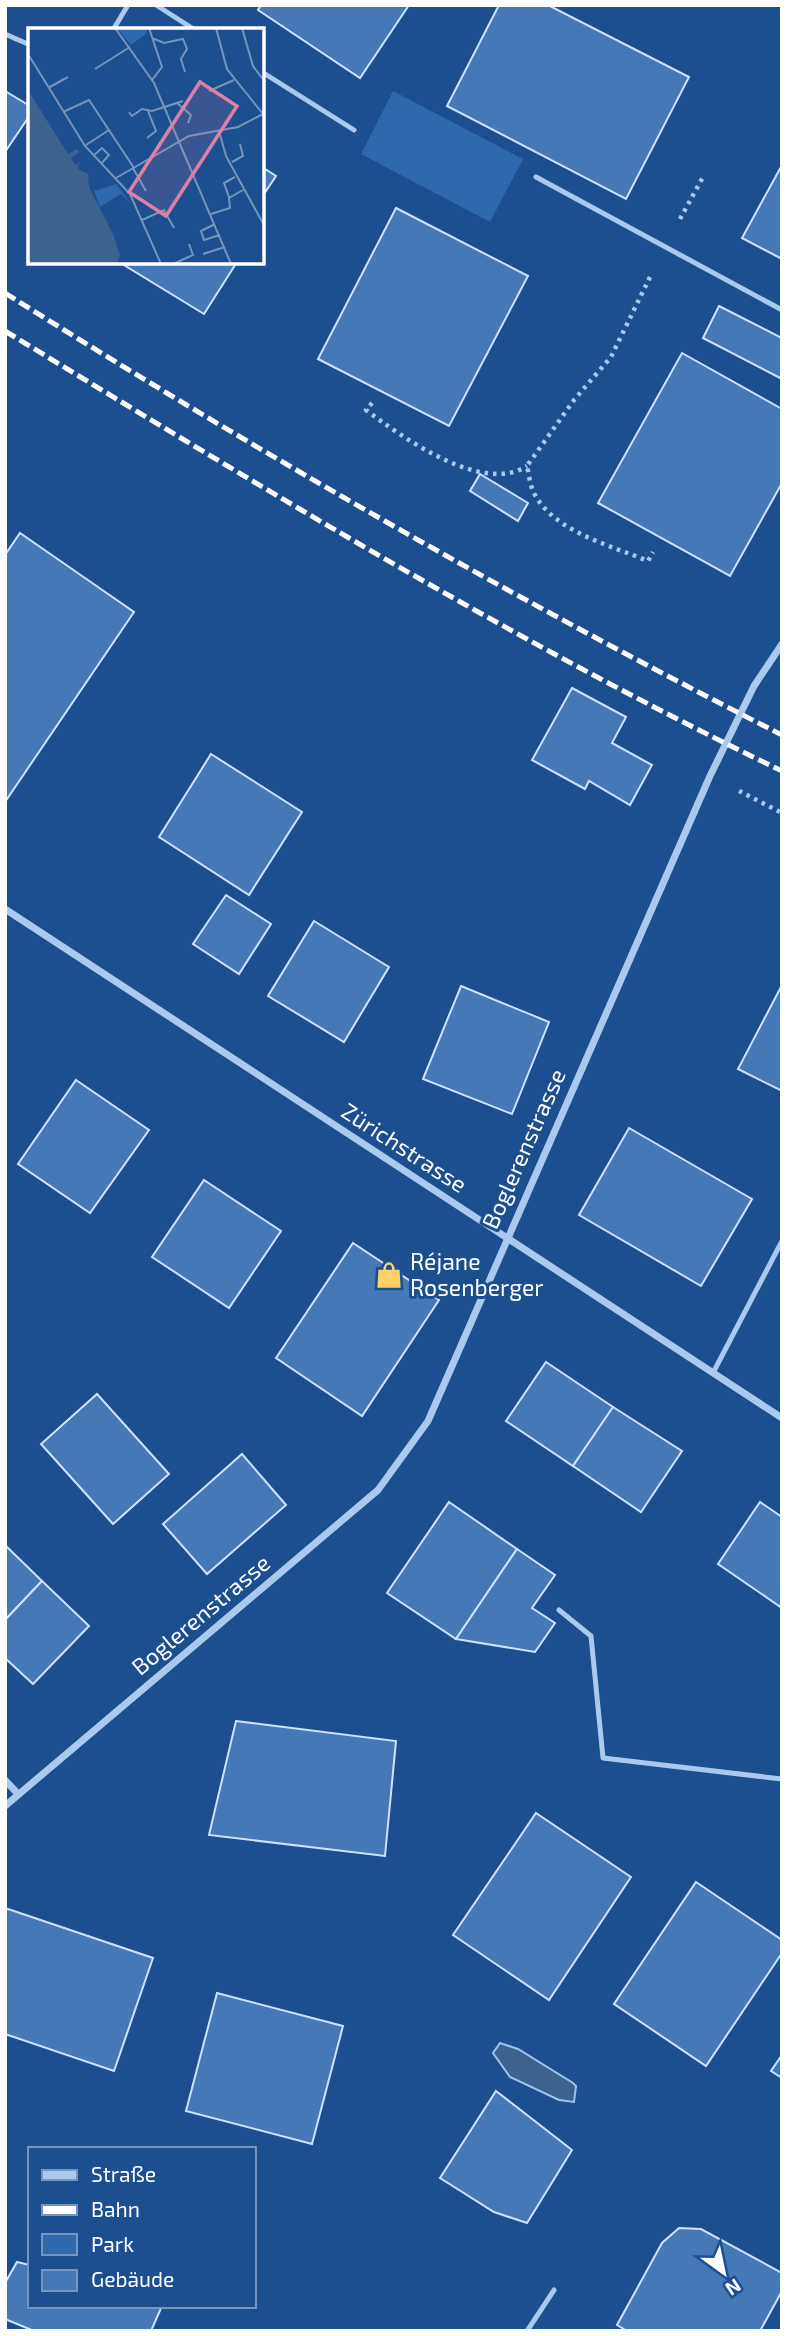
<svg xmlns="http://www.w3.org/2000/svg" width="787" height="2336" font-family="'Exo 2',sans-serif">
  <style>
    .green { fill: #2e69ad }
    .water { fill: #3c6290; stroke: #9cc4f0; stroke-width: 2 }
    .building { fill: #4478b7; stroke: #cfe3fa; stroke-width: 2 }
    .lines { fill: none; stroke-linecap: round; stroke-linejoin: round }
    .path { stroke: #a9c9ee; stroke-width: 4.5; stroke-dasharray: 3.5 5; stroke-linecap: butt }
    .service { stroke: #a9c9ee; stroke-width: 5 }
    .minor { stroke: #a9c9ee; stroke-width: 7 }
    .rail { stroke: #fff; stroke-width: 5; stroke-dasharray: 12 5; stroke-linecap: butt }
    .labels { text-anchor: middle; stroke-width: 6; stroke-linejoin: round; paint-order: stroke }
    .street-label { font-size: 23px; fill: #fff; stroke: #1b4f8f }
    .poi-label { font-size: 23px; fill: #fff; stroke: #1b4f8f; text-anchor: start }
    .inset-road { fill: none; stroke: #7695bc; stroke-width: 2 }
    .view { fill: #dd80a5; fill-opacity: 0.15; stroke: #dd80a5; stroke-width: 3.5 }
    .inset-edge { fill: none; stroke: #fff; stroke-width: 3.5 }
  </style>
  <rect width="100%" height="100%" fill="#1b4f8f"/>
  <polygon class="green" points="393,91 523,159 490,222 361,154"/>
  <polygon class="water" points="500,2043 518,2049 573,2083 576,2086 574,2102 559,2100 510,2077 493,2053"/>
  <g class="building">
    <polygon points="261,5 409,5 360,78 258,10"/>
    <polygon points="499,5 548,5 689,77 626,199 447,106"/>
    <polygon points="5,91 30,106 30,115 5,152"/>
    <polygon points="782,165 782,259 742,238"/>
    <polygon points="262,167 276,176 262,197"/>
    <polygon points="396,208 528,276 449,426 318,359"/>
    <polygon points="119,262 237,262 204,314"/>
    <polygon points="719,306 782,338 782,379 703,338"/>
    <polygon points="682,353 782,409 782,483 730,576 598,503"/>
    <polygon points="480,474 528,503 518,521 470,491"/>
    <polygon points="20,533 134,612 5,802 5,555"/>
    <polygon points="572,688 626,717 612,743 652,765 630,805 589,781 585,789 532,760"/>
    <polygon points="211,754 302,812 249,895 159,837"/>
    <polygon points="226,895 271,924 239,974 193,944"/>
    <polygon points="314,921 389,967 344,1042 268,996"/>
    <polygon points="782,985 782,1091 738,1069"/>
    <polygon points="461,986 549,1022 512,1114 423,1079"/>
    <polygon points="76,1080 149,1130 90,1213 18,1164"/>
    <polygon points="629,1128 752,1199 701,1286 579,1215"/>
    <polygon points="204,1180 281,1231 229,1308 152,1257"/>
    <polygon points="353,1243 439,1300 362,1416 276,1358"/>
    <polygon points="546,1362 613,1407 573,1466 506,1421"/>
    <polygon points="97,1394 169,1474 113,1524 41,1444"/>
    <polygon points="613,1407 682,1451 641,1512 573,1466"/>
    <polygon points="242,1454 286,1505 207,1574 163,1524"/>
    <polygon points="449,1502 517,1549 456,1639 387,1593"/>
    <polygon points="760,1502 782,1517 782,1608 718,1564"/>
    <polygon points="5,1545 42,1581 5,1620"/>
    <polygon points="517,1549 555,1575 532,1608 555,1623 535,1652 456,1639"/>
    <polygon points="42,1581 89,1626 33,1684 5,1658 5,1620"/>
    <polygon points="236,1721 396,1741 385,1856 209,1835"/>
    <polygon points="536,1813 631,1877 549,2000 453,1935"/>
    <polygon points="696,1882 782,1940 782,1953 706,2066 614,2004"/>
    <polygon points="5,1908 153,1958 114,2071 5,2034"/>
    <polygon points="217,1993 343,2026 312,2144 186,2111"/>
    <polygon points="782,2055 782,2078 771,2071"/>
    <polygon points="496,2091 572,2150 527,2223 494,2212 440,2178"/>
    <polygon points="679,2228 701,2229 782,2273 782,2291 760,2331 627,2331 617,2325 662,2243"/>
    <polygon points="17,2262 30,2265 30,2306 162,2306 151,2331 34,2331 5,2319 5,2283"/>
  </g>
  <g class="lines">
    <g class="path">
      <polyline points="680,219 703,177"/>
      <path d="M650,277L611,357L574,400L527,466C529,475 530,485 534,493C554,532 610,545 648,561L653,552"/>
      <path d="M372,403L366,410C402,437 482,495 527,466"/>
      <polyline points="739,791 782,813"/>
    </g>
    <g class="service">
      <polyline points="156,5 195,30"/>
      <polyline points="113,30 128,5"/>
      <polyline points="5,34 30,45"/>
      <polyline points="262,72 354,130"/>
      <polyline points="536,177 782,310"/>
      <polyline points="714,1371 782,1241"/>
      <polyline points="559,1610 591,1636 603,1758 782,1779"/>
      <polyline points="527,2331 554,2290"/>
    </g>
    <g class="minor">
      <polyline points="5,909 782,1418"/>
      <polyline points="5,1780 18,1794"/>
      <polyline points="5,1806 378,1490 428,1421 710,776 754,686 782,644"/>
    </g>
    <g class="rail">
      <path d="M5,293C257,452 516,600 782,735"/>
      <path d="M5,331C259,486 514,642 782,771"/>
    </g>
  </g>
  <defs>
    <symbol id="shop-bare" viewBox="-9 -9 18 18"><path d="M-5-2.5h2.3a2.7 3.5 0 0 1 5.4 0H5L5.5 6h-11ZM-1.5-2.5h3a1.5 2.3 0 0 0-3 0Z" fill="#ffd166" stroke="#1b4f8f" stroke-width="2.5" paint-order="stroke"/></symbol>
  </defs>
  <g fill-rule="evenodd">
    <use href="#shop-bare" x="370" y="1256" width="38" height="38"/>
  </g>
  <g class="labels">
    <g class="street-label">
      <text transform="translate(404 1148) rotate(33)" y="8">Zürichstrasse</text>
      <text transform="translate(524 1149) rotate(-66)" y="8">Boglerenstrasse</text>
      <text transform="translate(201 1615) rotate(-40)" y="8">Boglerenstrasse</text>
    </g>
    <g class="poi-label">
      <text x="410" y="1270">Réjane<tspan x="410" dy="26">Rosenberger</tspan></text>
    </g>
  </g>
  <g transform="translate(28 28)">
    <rect width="236" height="236" fill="#1b4f8f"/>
    <path d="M89,0H118L119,5L103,17ZM88,156L104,177L93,166L72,179L66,163Z" fill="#2e69ad"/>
    <path d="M0,62L40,126L49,121L51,125L43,130L48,137L52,133L50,141L60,146L61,159L85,206L92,227L89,236H0Z" fill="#3c6290"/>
    <path class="inset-road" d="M87,0L126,55L203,236M121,0L134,39L124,52M188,0L199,41L235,86M214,0L225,38L237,54M124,10L136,15L155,11L159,21L153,31L157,44M0,26L57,118L102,166L133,236M67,41L102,19M20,60L40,49M181,63L206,52M155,73L149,75L163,87L160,95M35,84L61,72L106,140M101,84L104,88L114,81L124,83L149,75M191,103L198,128L237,199M119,110L128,103L120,83M58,117L81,102M65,128L74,120L81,127L73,136M204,134L215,128L212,116M105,140L118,163M88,150L161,108L210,99L237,85M201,169L196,155L207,149M183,186L202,180L201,170L215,162M114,192L136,182L146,200M187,196L173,203L176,212L192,207M175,226L197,219M145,236L165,227L161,216"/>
    <path class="view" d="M172,54L209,78L138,188L101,164Z"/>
    <rect width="236" height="236" class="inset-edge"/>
  </g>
  <rect width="787" height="2336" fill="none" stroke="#ffffff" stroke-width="14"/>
  <rect x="28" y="2147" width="228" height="161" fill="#1b4f8f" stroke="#7695bc" stroke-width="2"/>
  <rect x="42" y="2170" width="35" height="10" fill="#a9c9ee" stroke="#7695bc" stroke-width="2"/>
  <text x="91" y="2182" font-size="21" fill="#ffffff">Straße</text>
  <rect x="42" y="2205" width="35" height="10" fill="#ffffff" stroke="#7695bc" stroke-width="2"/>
  <text x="91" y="2217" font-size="21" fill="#ffffff">Bahn</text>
  <rect x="42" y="2234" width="35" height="21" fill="#2e69ad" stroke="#7695bc" stroke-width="2"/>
  <text x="91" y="2252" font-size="21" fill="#ffffff">Park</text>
  <rect x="42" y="2270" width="35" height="21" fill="#4478b7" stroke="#7695bc" stroke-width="2"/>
  <text x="91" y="2287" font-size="21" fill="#ffffff">Gebäude</text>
  <g transform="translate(724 2273) rotate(147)" stroke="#1b4f8f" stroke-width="5" paint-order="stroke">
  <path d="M0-5L12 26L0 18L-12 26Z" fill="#ffffff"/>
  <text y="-10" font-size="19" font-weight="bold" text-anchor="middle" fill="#ffffff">N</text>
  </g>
</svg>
